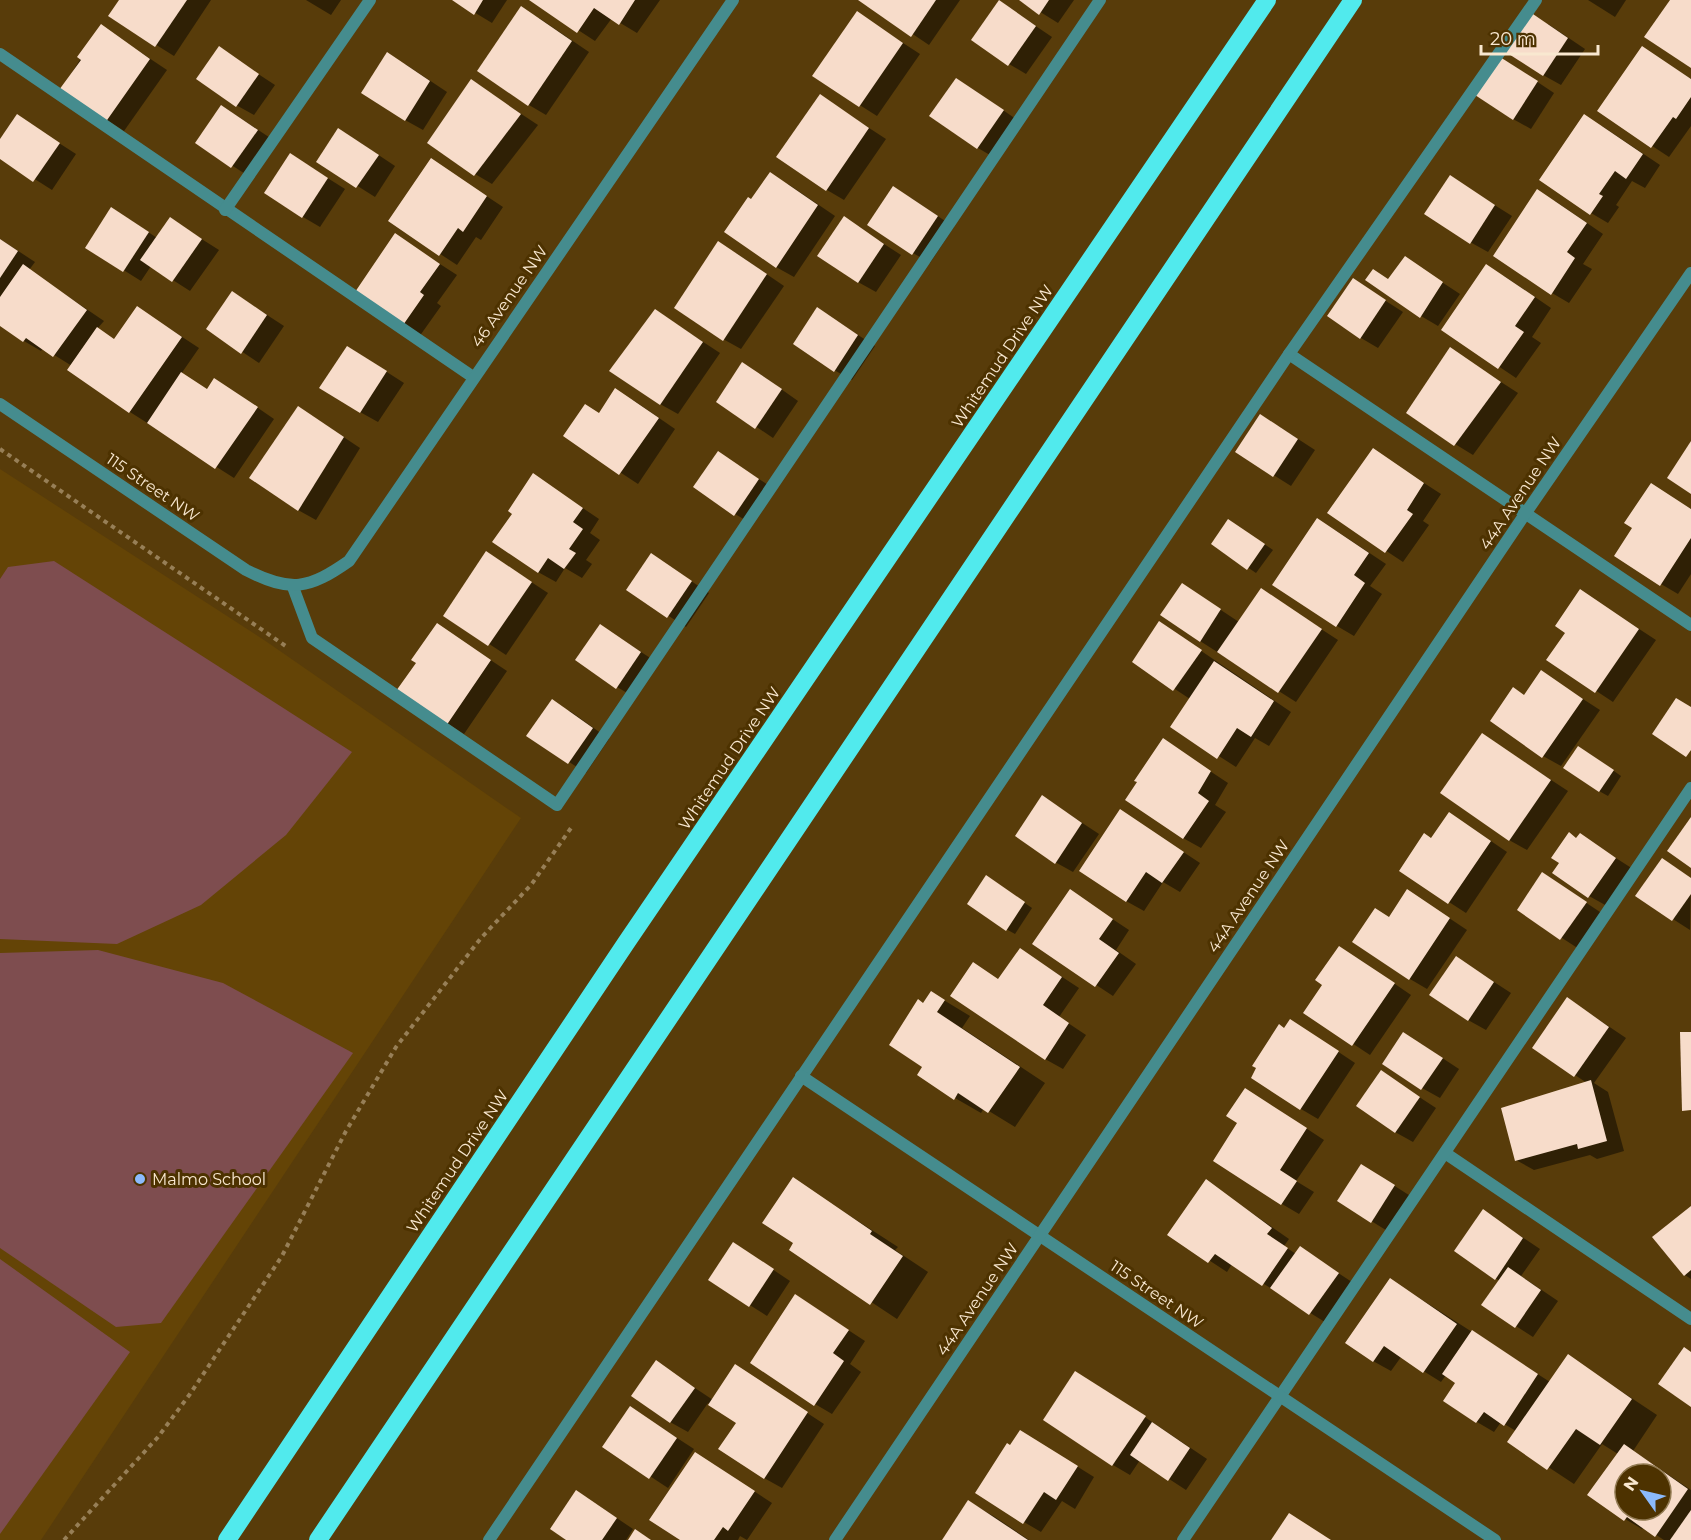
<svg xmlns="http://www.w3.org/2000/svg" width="1691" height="1540" font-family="Montserrat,sans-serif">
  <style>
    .built { fill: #644406 }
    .green { fill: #7e4d4f }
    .shadow { fill: #0007; fill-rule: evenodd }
    .building { fill: #f7dcca; fill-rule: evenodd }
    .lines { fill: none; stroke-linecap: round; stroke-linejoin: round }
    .path { stroke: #977f57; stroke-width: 4; stroke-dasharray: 4.5 4.5; stroke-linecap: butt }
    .service { stroke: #458c8e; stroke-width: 12 }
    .minor { stroke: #458c8e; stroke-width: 12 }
    .motorway { stroke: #51eaed; stroke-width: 18 }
    .poi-dot { fill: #8bbafc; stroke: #4d3200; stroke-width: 2 }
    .labels { text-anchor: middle; stroke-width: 6; stroke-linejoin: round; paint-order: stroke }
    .street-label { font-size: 16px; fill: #f9e8d0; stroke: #4d3200 }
    .poi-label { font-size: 16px; fill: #f9e8d0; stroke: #4d3200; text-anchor: start }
  </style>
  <rect width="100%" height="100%" fill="#583c0a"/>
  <polygon class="built" points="0,469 267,642 521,818 41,1540 0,1540"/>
  <g class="green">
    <polygon points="54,561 352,752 286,835 201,905 117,944 0,939 0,579 8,567"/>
    <polygon points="98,950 223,983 353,1053 161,1323 116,1327 0,1248 0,953"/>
    <polygon points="0,1259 130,1352 0,1534"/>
  </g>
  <g class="shadow">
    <polygon points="120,0 211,0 174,56 110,16"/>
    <polygon points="306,0 341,0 331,15"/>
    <polygon points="454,0 507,0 492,23"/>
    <polygon points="532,0 660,0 637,33 612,18 595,41"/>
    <polygon points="862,0 960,0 929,45"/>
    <polygon points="1021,0 1074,0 1058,23"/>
    <polygon points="1588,0 1626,0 1615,17"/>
    <polygon points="1000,2 1052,37 1026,74 1009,64"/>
    <polygon points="857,13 920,54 877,116 814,76"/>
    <polygon points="539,18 589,52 546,115 529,105"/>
    <polygon points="1548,24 1585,49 1561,85 1543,75"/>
    <polygon points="101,26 167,70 124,131 61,90"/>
    <polygon points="219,48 275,85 254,115 236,105"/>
    <polygon points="1643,48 1691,79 1691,126 1669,157 1599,111"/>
    <polygon points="405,64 447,92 423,130 405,120"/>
    <polygon points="1518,69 1554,93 1531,129 1513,119"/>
    <polygon points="471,81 538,125 492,184 475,174"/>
    <polygon points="974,90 1020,122 995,158 978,148"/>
    <polygon points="820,96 886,139 844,200 827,190"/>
    <polygon points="222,106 275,141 250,177 197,143"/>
    <polygon points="17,116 76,154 52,190 0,157 0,141"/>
    <polygon points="1602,126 1660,165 1645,188 1632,181 1616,205 1619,207 1608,223 1591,213"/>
    <polygon points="356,140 395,166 375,197 318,161"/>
    <polygon points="291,155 345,189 320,227 303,217"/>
    <polygon points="432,160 503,207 481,240 476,237 457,265 390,221"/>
    <polygon points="1450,177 1512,216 1488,252 1470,242"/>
    <polygon points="788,184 835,216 794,277 776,267 751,201"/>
    <polygon points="911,198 954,227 930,263 913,253"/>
    <polygon points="1555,201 1603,234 1583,264 1592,269 1569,303 1552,293"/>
    <polygon points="844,218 901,255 876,292 858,282"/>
    <polygon points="129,219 157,238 170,219 219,250 190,291 151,266 141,281 87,247"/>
    <polygon points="395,235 457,275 437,303 441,306 419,337 402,327"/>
    <polygon points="0,239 35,262 29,270 104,321 97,329 115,340 138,308 199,348 181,374 208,390 232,390 274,419 234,478 130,412 69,370 72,366 43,348 41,351 24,341 0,324"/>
    <polygon points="736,253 784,286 741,349 723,339"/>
    <polygon points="1405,258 1460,294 1438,326 1421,316 1374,271 1389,280"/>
    <polygon points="1504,276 1551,308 1532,337 1541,343 1516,378 1443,329"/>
    <polygon points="1353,280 1403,312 1378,348 1361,338"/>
    <polygon points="233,293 284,326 259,363 208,329"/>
    <polygon points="818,309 875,346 852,380 834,370"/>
    <polygon points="656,311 720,353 678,414 660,404"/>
    <polygon points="1450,349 1518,393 1473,455 1455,444"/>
    <polygon points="365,358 404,383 378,422 360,412"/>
    <polygon points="760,374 798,401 773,438 718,401"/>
    <polygon points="633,400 675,429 638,484 565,436 600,414"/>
    <polygon points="315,418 360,448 316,520 298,510"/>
    <polygon points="1278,426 1315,450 1291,486 1237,452"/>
    <polygon points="1373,450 1441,494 1423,521 1429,525 1403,562 1329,513"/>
    <polygon points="718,453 776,490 752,524 735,514"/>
    <polygon points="534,475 599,519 590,533 600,540 586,560 592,564 582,578 565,568 556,582 538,572 514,513"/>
    <polygon points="1652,485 1691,509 1691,574 1678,594 1661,584 1634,527"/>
    <polygon points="1237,526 1273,550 1256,573 1213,544"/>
    <polygon points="1335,530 1386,564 1370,586 1382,594 1354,636 1337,626"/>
    <polygon points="487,553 548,593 506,655 445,615"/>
    <polygon points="652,555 709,593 686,627 628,590"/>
    <polygon points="1183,585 1239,622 1261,590 1338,640 1296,702 1200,641"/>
    <polygon points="1581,591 1656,640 1613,702 1548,659 1567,632"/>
    <polygon points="1160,623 1291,712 1269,746 1255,738 1236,767 1172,726 1190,699 1134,662"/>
    <polygon points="438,625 507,671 464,734 398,691 418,662"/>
    <polygon points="601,626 658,663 634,697 617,687"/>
    <polygon points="1541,672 1600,710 1561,766 1543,756"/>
    <polygon points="570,711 609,739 586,773 528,735"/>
    <polygon points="1482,735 1568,791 1527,850 1509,840"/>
    <polygon points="1163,740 1228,783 1215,805 1226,812 1201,848 1183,838"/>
    <polygon points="1587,752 1621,776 1608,796 1599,791"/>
    <polygon points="1043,797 1099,834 1073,872 1055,862"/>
    <polygon points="1121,811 1200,863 1180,892 1163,882 1144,911 1126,901"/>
    <polygon points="1466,824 1507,852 1466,913 1401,871 1432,839"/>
    <polygon points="1580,835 1633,869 1607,906 1589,896 1577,839"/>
    <polygon points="1543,874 1603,914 1579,949 1519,910"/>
    <polygon points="1691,878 1690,930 1637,896"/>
    <polygon points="994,882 1032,908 1015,934 1006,929"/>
    <polygon points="1070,891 1129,930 1116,950 1136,964 1113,996 1034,944"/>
    <polygon points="1425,902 1467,930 1427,989 1410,979 1390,918"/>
    <polygon points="1021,950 1079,988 1059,1017 1086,1035 1063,1069 1045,1059 1000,980"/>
    <polygon points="1357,958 1411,995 1370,1055 1305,1012"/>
    <polygon points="1457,958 1511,993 1486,1030 1468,1020"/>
    <polygon points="932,993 970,1016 962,1028 1045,1083 1015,1127 984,1108 981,1113 955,1098 924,1067 924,1004"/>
    <polygon points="1568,999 1626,1038 1594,1083 1608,1092 1624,1151 1597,1159 1590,1155 1534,1170 1516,1160 1587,1083 1575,1075"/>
    <polygon points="1307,1031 1355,1063 1318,1119 1301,1109"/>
    <polygon points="1421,1044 1459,1069 1440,1098 1422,1088"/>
    <polygon points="1381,1072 1436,1108 1413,1142 1395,1132"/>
    <polygon points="1263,1100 1324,1140 1296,1181 1314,1192 1299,1214 1282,1204"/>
    <polygon points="1379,1176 1412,1197 1389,1232 1339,1201"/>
    <polygon points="793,1179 898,1247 895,1250 928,1272 897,1319 791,1249 795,1243"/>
    <polygon points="1206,1181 1289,1239 1284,1246 1296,1254 1300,1248 1355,1284 1328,1324 1232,1264 1227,1272 1169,1234"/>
    <polygon points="1691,1208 1691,1279 1685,1275"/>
    <polygon points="1483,1211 1540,1249 1521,1276 1558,1301 1533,1337 1483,1305 1500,1281 1495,1278"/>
    <polygon points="751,1255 790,1281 767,1316 710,1280"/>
    <path d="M1391,1280L1550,1382L1568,1356L1657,1415L1633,1451L1691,1490V1540H1664L1644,1527L1642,1529L1625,1519L1618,1454L1602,1444L1574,1484L1509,1441L1516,1431L1501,1422L1494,1432L1477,1422L1457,1383L1446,1375L1441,1382L1401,1357L1391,1371L1373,1361ZM1625,1474H1661V1510H1625Z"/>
    <polygon points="796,1296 865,1341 850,1364 861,1372 832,1414 815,1404"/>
    <polygon points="656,1362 713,1400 752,1377 824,1424 782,1488 764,1478 738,1423 708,1403 688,1432 670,1422"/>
    <polygon points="1112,1395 1207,1459 1186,1490 1140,1460 1130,1475 1113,1465"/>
    <polygon points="631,1408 694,1449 668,1488 604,1446"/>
    <polygon points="1038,1442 1094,1477 1075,1509 1062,1501 1041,1532 1024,1522 1011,1447"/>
    <polygon points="713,1464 772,1503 747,1540 740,1536 738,1540 683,1540"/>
    <polygon points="593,1502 633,1529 626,1540 569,1540"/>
    <polygon points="969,1502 995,1517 1029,1540 943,1540"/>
  </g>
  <g class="building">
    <polygon points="119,0 187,0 155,47 108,16"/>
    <polygon points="452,0 483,0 474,15"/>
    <polygon points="529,0 635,0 619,25 594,8 577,33"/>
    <polygon points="858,0 936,0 911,37"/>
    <polygon points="999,0 1036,26 1008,66 971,40"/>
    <polygon points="1019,0 1049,0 1039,15"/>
    <polygon points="1670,0 1691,0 1691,68 1644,37"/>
    <polygon points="521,6 572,41 528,106 477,71"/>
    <polygon points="857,11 903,43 859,107 812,76"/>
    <polygon points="1530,12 1568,38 1543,76 1504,51"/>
    <polygon points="101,24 150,59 105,123 59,90 81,60 77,57"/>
    <polygon points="219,46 259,74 236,107 196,79"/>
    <polygon points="1642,46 1691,79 1691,97 1676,119 1673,117 1651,148 1597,111"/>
    <polygon points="387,52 430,81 405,121 361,93"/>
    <polygon points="1500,57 1538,81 1513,120 1475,95"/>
    <polygon points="956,78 1004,110 977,149 929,116"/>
    <polygon points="471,79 521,114 474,176 427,143"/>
    <polygon points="820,94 869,128 826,191 776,157"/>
    <polygon points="221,105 258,130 231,168 195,143"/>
    <polygon points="17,114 60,143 33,182 0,159 0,139"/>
    <polygon points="1584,114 1643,154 1626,179 1615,171 1599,194 1603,196 1590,215 1539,180"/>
    <polygon points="338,128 379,155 356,188 316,162"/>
    <polygon points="290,153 328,178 302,218 264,193"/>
    <polygon points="431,158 487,196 463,232 458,228 439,256 388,221"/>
    <polygon points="770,172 818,205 776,268 724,232 748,197 751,199"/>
    <polygon points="1450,175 1495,205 1470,244 1424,214"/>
    <polygon points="893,186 938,216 912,255 867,225"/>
    <polygon points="1537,189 1587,223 1567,252 1575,258 1551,295 1493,256"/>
    <polygon points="111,207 149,232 123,272 85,248"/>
    <polygon points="844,216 884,244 858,283 817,256"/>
    <polygon points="170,217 202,239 172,282 140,260"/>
    <polygon points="395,233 440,264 420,292 424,295 401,328 353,295"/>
    <polygon points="0,239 18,251 0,278"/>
    <polygon points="718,241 767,274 723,341 674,308"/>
    <polygon points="1405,256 1443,282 1420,318 1365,280 1373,269 1388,279"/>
    <polygon points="23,264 87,310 53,357 26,338 23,342 0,326 0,297"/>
    <polygon points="1486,264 1535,297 1515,326 1524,332 1498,369 1441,330"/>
    <polygon points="1353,278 1386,300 1360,339 1327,316"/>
    <polygon points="232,291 267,315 241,354 206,329"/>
    <polygon points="137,306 182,337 129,413 67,370 97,327 114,339"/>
    <polygon points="817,307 858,335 834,372 793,344"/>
    <polygon points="655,309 703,342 660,405 609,371"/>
    <polygon points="347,346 387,371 360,413 319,388"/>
    <polygon points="1450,347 1501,382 1454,446 1406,413"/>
    <polygon points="742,362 782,389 755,429 716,402"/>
    <polygon points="181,372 207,389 214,378 258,407 215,469 147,423"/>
    <polygon points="615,388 659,418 619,475 563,436 585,404 599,413"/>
    <polygon points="298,406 344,437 298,511 249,478"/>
    <polygon points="1260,414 1298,439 1273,477 1235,452"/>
    <polygon points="1691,441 1691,494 1667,478"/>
    <polygon points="1373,448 1424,483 1407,510 1413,514 1385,553 1327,513"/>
    <polygon points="718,451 759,479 734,516 693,487"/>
    <polygon points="533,473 583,508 573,522 583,529 569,549 576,553 564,569 548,558 538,573 492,542 512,514 508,511"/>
    <polygon points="1651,483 1691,509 1691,538 1660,586 1614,556 1632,528 1624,523"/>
    <polygon points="1317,518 1369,553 1354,575 1365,583 1336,627 1272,585"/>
    <polygon points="1228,519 1265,544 1247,570 1211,544"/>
    <polygon points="486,551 532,582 488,646 443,616"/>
    <polygon points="651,553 692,581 667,618 626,590"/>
    <polygon points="1182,583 1221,609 1200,642 1160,615"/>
    <polygon points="1261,588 1322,629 1278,693 1217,652"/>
    <polygon points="1580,589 1639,629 1595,693 1546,660 1565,633 1555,626"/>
    <polygon points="1159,621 1202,650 1173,691 1132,662"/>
    <polygon points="437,623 491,660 446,726 396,691 416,663 411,660"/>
    <polygon points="600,624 641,652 616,689 575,660"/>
    <polygon points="1214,661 1274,701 1251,737 1237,728 1217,759 1170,727"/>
    <polygon points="1541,670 1583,699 1542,758 1490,721 1513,687 1524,695"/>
    <polygon points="1676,698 1691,707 1691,750 1686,757 1652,734"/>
    <polygon points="552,699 593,728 568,764 526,736"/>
    <polygon points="1482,733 1551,780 1509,841 1440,793"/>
    <polygon points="1163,738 1211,771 1198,793 1209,801 1183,839 1125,800 1137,782 1134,781"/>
    <polygon points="1578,746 1614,770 1599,792 1563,768"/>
    <polygon points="1042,795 1082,823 1055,864 1015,836"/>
    <polygon points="1120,809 1184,852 1162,883 1146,872 1126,902 1079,871"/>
    <polygon points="1449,812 1491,841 1448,904 1399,871 1424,833 1431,838"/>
    <polygon points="1691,817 1691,868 1667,851"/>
    <polygon points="1569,832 1576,838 1580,833 1616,858 1588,898 1552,873 1559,863 1551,858"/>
    <polygon points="1662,858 1691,878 1691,894 1672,921 1635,896"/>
    <polygon points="1542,872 1587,902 1560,940 1517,910"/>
    <polygon points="986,875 1025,902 1006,931 967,904"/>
    <polygon points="1070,889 1113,919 1099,939 1119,953 1095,987 1032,944"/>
    <polygon points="1407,889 1450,918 1409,980 1352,942 1375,908 1389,917"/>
    <polygon points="1339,946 1395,983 1352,1046 1303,1013 1322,985 1315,980"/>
    <polygon points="1020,948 1062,977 1043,1005 1069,1023 1045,1060 950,996 973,962 998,979"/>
    <polygon points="1456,956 1494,982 1468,1021 1429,995"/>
    <polygon points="931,991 945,1000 937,1012 1020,1067 988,1113 958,1093 954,1100 917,1075 922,1067 889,1045 918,999 923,1003"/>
    <polygon points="1567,997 1609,1027 1574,1077 1532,1048"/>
    <polygon points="1290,1019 1339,1051 1300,1110 1251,1078 1256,1068 1252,1066 1279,1024 1284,1028"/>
    <polygon points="1403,1032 1443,1058 1421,1090 1382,1064"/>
    <polygon points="1680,1032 1691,1032 1691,1110 1682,1111"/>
    <polygon points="1381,1070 1420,1097 1395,1133 1356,1106"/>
    <polygon points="1591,1080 1607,1141 1578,1149 1577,1144 1515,1161 1501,1108"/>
    <polygon points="1245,1088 1307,1128 1280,1170 1297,1181 1281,1205 1213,1161 1237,1123 1226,1116"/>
    <polygon points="1361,1164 1395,1185 1371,1223 1337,1201"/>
    <polygon points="793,1177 872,1231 870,1234 903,1256 870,1305 789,1250 793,1243 762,1223"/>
    <polygon points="1206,1179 1272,1228 1267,1234 1288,1248 1262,1286 1215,1254 1208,1263 1167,1235"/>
    <polygon points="1691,1206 1691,1270 1684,1276 1652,1237"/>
    <polygon points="1483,1209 1523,1238 1495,1280 1454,1251"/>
    <polygon points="733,1242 774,1269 749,1307 708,1280"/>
    <polygon points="1300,1246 1339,1273 1309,1315 1270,1288"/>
    <polygon points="1508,1267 1541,1290 1515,1328 1481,1305"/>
    <polygon points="1390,1278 1457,1324 1423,1373 1384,1346 1373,1362 1345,1343"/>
    <polygon points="795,1294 849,1330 833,1353 844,1361 814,1406 750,1363"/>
    <polygon points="1472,1330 1538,1374 1504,1426 1484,1412 1476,1423 1443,1401 1455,1383 1442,1374"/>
    <polygon points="1684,1347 1691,1352 1691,1407 1658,1384"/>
    <polygon points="1568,1354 1632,1399 1600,1445 1576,1429 1547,1470 1507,1442"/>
    <polygon points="656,1360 695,1388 670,1423 631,1396"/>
    <polygon points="735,1364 808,1412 764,1479 718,1449 736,1423 708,1405"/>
    <polygon points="1075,1371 1146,1416 1112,1466 1043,1420"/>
    <polygon points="630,1406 677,1438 649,1479 602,1447"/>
    <polygon points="1152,1422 1190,1448 1168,1481 1130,1455"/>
    <polygon points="1020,1430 1078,1466 1056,1500 1044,1492 1023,1524 975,1493 1007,1443 1010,1445"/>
    <path d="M1624,1444L1688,1489L1655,1537L1627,1517L1624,1521L1587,1495ZM1625,1474H1661V1510H1625Z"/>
    <polygon points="695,1452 755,1491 728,1531 723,1527 714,1540 680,1540 649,1520"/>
    <polygon points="576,1490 617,1518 602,1540 566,1540 550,1529"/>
    <polygon points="968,1500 1028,1540 942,1540"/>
    <polygon points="1691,1510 1691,1540 1670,1540"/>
    <polygon points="1289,1513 1331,1540 1271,1540"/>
    <polygon points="635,1529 651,1540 628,1540"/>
  </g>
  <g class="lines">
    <g class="path">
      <polyline points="0,449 287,647"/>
      <polyline points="64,1540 158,1437 190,1394 282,1256 346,1131 396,1047 481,938 531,885 571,828"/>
    </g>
    <g class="service">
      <polyline points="0,54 473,377"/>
      <polyline points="225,210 370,0"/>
      <polyline points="1289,354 1691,625"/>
      <polyline points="293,587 312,638 557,805 1100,0"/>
      <polyline points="1445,1153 1691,1319"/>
      <polyline points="489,1540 1289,354 1536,0"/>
      <polyline points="1183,1540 1691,788"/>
    </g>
    <g class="minor">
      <path d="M0,404L246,570C291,593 309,589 349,561L733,0"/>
      <polyline points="801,1076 1495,1540"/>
      <polyline points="835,1540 1525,514 1691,273"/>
    </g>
    <g class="motorway">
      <polyline points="227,1540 626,943 1267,0"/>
      <polyline points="318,1540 1353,0"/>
    </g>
  </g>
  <circle class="poi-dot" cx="140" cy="1179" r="6"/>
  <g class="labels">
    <g class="street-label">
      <text transform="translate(509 296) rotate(-55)" y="6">46 Avenue NW</text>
      <text transform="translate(1002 356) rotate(-56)" y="6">Whitemud Drive NW</text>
      <text transform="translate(153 487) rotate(34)" y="6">115 Street NW</text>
      <text transform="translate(1520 493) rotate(-56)" y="6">44A Avenue NW</text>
      <text transform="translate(729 758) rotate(-56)" y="6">Whitemud Drive NW</text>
      <text transform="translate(1248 896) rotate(-56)" y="6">44A Avenue NW</text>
      <text transform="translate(457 1161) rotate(-56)" y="6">Whitemud Drive NW</text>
      <text transform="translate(1157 1294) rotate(34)" y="6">115 Street NW</text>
      <text transform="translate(977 1299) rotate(-56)" y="6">44A Avenue NW</text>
    </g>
    <g class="poi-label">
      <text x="152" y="1185">Malmo School</text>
    </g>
  </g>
  <g transform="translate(1643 1492) rotate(304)"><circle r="28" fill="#4d3200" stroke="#927b53" stroke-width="1.5"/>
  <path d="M0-4.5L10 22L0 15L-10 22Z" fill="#8bbafc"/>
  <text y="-9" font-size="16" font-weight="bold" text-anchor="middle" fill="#f9e8d0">N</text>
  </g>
  <path d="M1481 45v9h117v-9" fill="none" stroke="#f9e8d0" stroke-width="3"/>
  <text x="1490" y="45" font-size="18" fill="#f9e8d0" stroke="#4d3200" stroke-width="4.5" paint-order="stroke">20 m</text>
</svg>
